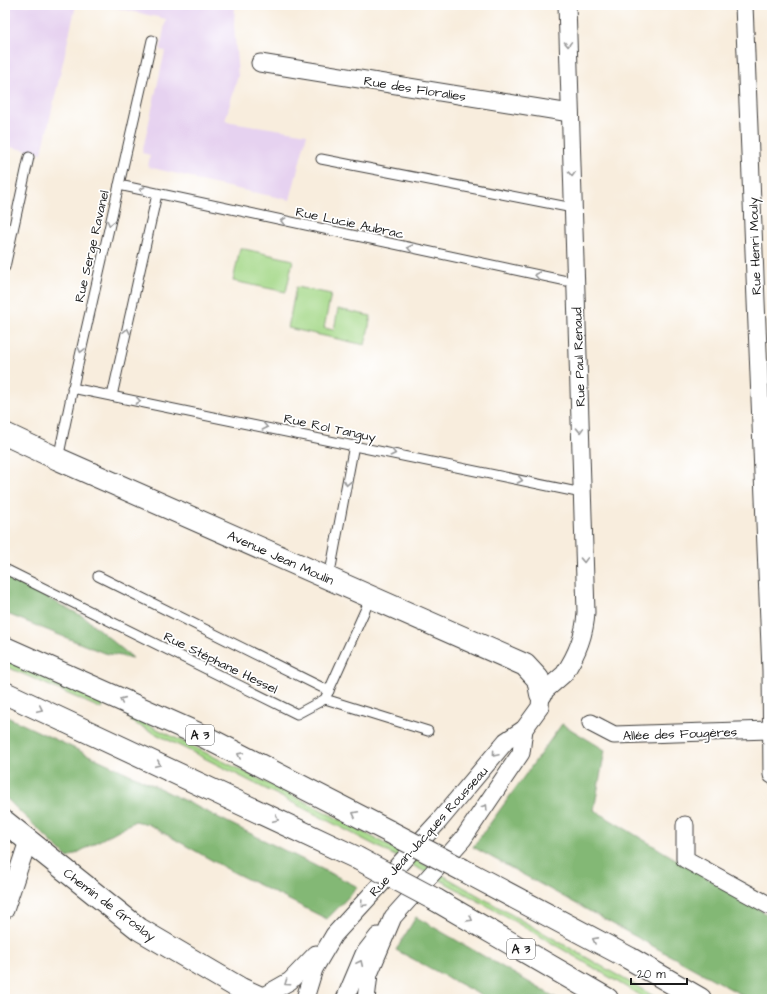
<svg xmlns="http://www.w3.org/2000/svg" width="777" height="1004" font-family="'Architects Daughter',sans-serif">
  <style>
    .built { fill: #e6d2f0 }
    .green { fill: #a4d888; stroke: #607a52 }
    .forest { fill: #83b874; stroke: #506a48 }
    .lines { fill: none; stroke-linecap: round; stroke-linejoin: round }
    .lane-casing { stroke: #3d3b39; stroke-width: 11 }
    .street-casing { stroke: #3d3b39; stroke-width: 19 }
    .secondary-casing { stroke: #3d3b39; stroke-width: 24 }
    .highway-casing { stroke: #3d3b39; stroke-width: 24 }
    .lane { stroke: #fff; stroke-width: 9 }
    .street { stroke: #fff; stroke-width: 17 }
    .secondary { stroke: #fff; stroke-width: 22 }
    .highway { stroke: #fff; stroke-width: 22 }
    .highway-bridge-casing { stroke: #3d3b39; stroke-width: 24; stroke-linecap: butt }
    .highway-bridge { stroke: #fff; stroke-width: 22 }
    .oneway { stroke: #999 }
    .labels { text-anchor: middle; stroke-width: 3.5; stroke-linejoin: round; paint-order: stroke }
    .shield { fill: #fff; stroke: #606060; stroke-width: 1 }
    .shield-label { font-size: 12px; font-weight: bold; fill: #1c1c1c }
    .street-label { font-size: 13px; fill: #1c1c1c; stroke: #fff }
  </style>
  <rect width="100%" height="100%" fill="#fff"/>
  <filter id="ink" filterUnits="userSpaceOnUse"><feTurbulence type="fractalNoise" baseFrequency=".025" numOctaves="2"/><feDisplacementMap in="SourceGraphic" scale="8" xChannelSelector="R" yChannelSelector="G"/><feConvolveMatrix kernelMatrix="1 2 1 2 8 2 1 2 1" color-interpolation-filters="sRGB"/></filter>
  <filter id="wash" filterUnits="userSpaceOnUse"><feTurbulence type="fractalNoise" baseFrequency=".012" numOctaves="4" result="noise"/><feDisplacementMap in="SourceGraphic" scale="16" xChannelSelector="R" yChannelSelector="G"/><feGaussianBlur stdDeviation="0.9" result="paint"/><feColorMatrix in="noise" values="0 0 0 0 0 0 0 0 0 0 0 0 0 0 0 0 0 1.4 0 .05"/><feComposite in="paint" operator="in"/></filter>
  <g filter="url(#wash)">
    <rect width="100%" height="100%" fill="#f8eddd"/>
    <g class="built">
      <polygon points="5,5 76,5 42,153 5,146"/>
      <polygon points="103,5 235,5 234,25 238,76 225,121 307,134 290,200 195,180 195,178 148,167 150,155 142,153 165,51 160,50 166,19"/>
    </g>
    <g class="green">
      <polygon points="240,248 293,260 286,292 233,281"/>
      <polygon points="296,287 331,294 324,328 334,330 338,309 371,316 365,345 288,328"/>
      <polygon points="5,658 104,704 102,709 5,666"/>
      <path d="M133,717L314,806L425,865L659,999H646C569,953 492,907 412,865C319,815 224,768 130,721Z"/>
    </g>
    <g class="forest">
      <polygon points="5,576 84,617 133,658 104,653 5,613"/>
      <polygon points="5,716 153,785 358,887 327,919 229,870 148,824 135,821 68,858 5,797"/>
      <polygon points="562,724 605,750 594,810 772,917 772,999 749,999 473,847"/>
      <polygon points="416,917 558,999 488,999 396,950"/>
    </g>
  </g>
  <g filter="url(#ink)">
    <g class="lines">
      <defs>
        <g id="lane">
          <polyline points="321,159 573,208"/>
          <polyline points="119,185 576,283"/>
          <polyline points="5,267 29,157"/>
          <polyline points="72,388 582,493"/>
          <polyline points="112,396 157,194"/>
          <polyline points="58,459 75,378 152,40"/>
          <polyline points="5,569 297,714 325,699 371,597"/>
          <polyline points="98,576 329,691"/>
          <polyline points="329,578 354,445"/>
          <polyline points="325,699 428,731"/>
        </g>
        <g id="street">
          <polyline points="744,5 771,671 772,775"/>
          <polyline points="260,63 570,113"/>
          <polyline points="591,723 614,735 772,730"/>
          <polyline points="685,825 685,859 772,907"/>
          <polyline points="5,910 28,841"/>
          <polyline points="260,998 290,981 316,954"/>
          <path d="M306,999V995L314,969L334,935L439,821L506,741L524,729L540,707L541,694L564,674C576,656 585,634 586,612L567,5"/>
          <polyline points="345,999 364,954 378,936"/>
          <polyline points="366,999 369,974 393,917 463,839 473,824 521,753 524,729"/>
        </g>
        <g id="secondary">
          <polyline points="5,434 58,459 525,665 538,679 541,694"/>
          <polyline points="5,822 139,929 241,989 263,999"/>
        </g>
        <g id="highway">
          <polyline points="5,648 205,737 390,832"/>
          <polyline points="5,693 357,858"/>
          <polyline points="463,870 629,958 700,999"/>
          <polyline points="436,900 607,999"/>
        </g>
      </defs>
      <use href="#lane" class="lane-casing"/>
      <use href="#street" class="street-casing"/>
      <use href="#secondary" class="secondary-casing"/>
      <use href="#highway" class="highway-casing"/>
      <use href="#lane" class="lane"/>
      <use href="#street" class="street"/>
      <use href="#secondary" class="secondary"/>
      <use href="#highway" class="highway"/>
      <defs>
        <g id="highway-bridge">
          <polyline points="390,832 463,870"/>
          <polyline points="357,858 436,900"/>
        </g>
      </defs>
      <use href="#highway-bridge" class="highway-bridge-casing"/>
      <use href="#highway-bridge" class="highway-bridge"/>
    </g>
    <defs><path id="oneway-chevron" d="M-2-3.5L2.5 0L-2 3.5" fill="none" stroke-width="1.6" stroke-linecap="round" stroke-linejoin="round"/></defs>
    <g class="oneway">
      <use href="#oneway-chevron" transform="translate(568 44) rotate(88)"/>
      <use href="#oneway-chevron" transform="translate(572 174) rotate(88)"/>
      <use href="#oneway-chevron" transform="translate(142 190) rotate(-168)"/>
      <use href="#oneway-chevron" transform="translate(283 221) rotate(-168)"/>
      <use href="#oneway-chevron" transform="translate(110 223) rotate(103)"/>
      <use href="#oneway-chevron" transform="translate(410 248) rotate(-168)"/>
      <use href="#oneway-chevron" transform="translate(537 275) rotate(-168)"/>
      <use href="#oneway-chevron" transform="translate(127 331) rotate(-78)"/>
      <use href="#oneway-chevron" transform="translate(81 350) rotate(103)"/>
      <use href="#oneway-chevron" transform="translate(138 401) rotate(11)"/>
      <use href="#oneway-chevron" transform="translate(265 427) rotate(12)"/>
      <use href="#oneway-chevron" transform="translate(580 430) rotate(88)"/>
      <use href="#oneway-chevron" transform="translate(393 453) rotate(12)"/>
      <use href="#oneway-chevron" transform="translate(520 480) rotate(12)"/>
      <use href="#oneway-chevron" transform="translate(347 483) rotate(101)"/>
      <use href="#oneway-chevron" transform="translate(584 560) rotate(88)"/>
      <use href="#oneway-chevron" transform="translate(122 700) rotate(-156)"/>
      <use href="#oneway-chevron" transform="translate(40 709) rotate(25)"/>
      <use href="#oneway-chevron" transform="translate(495 754) rotate(130)"/>
      <use href="#oneway-chevron" transform="translate(240 755) rotate(-153)"/>
      <use href="#oneway-chevron" transform="translate(158 764) rotate(25)"/>
      <use href="#oneway-chevron" transform="translate(485 807) rotate(-56)"/>
      <use href="#oneway-chevron" transform="translate(355 814) rotate(-153)"/>
      <use href="#oneway-chevron" transform="translate(276 819) rotate(25)"/>
      <use href="#oneway-chevron" transform="translate(363 904) rotate(133)"/>
      <use href="#oneway-chevron" transform="translate(470 919) rotate(30)"/>
      <use href="#oneway-chevron" transform="translate(595 940) rotate(-152)"/>
      <use href="#oneway-chevron" transform="translate(360 963) rotate(-65)"/>
      <use href="#oneway-chevron" transform="translate(287 983) rotate(145)"/>
    </g>
  </g>
  <g class="labels">
    <g class="shield">
      <rect x="186" y="725" width="28" height="20" rx="3"/>
      <rect x="507" y="939" width="28" height="20" rx="3"/>
    </g>
    <g class="shield-label">
      <text x="200" y="739">A 3</text>
      <text x="521" y="953">A 3</text>
    </g>
    <g class="street-label">
      <text transform="translate(415 88) rotate(9)" y="5">Rue des Floralies</text>
      <text transform="translate(350 222) rotate(12)" y="5">Rue Lucie Aubrac</text>
      <text transform="translate(91 246) rotate(-77)" y="5">Rue Serge Ravanel</text>
      <text transform="translate(754 246) rotate(-92)" y="5">Rue Henri Mouly</text>
      <text transform="translate(578 357) rotate(-92)" y="5">Rue Paul Renaud</text>
      <text transform="translate(330 427) rotate(12)" y="5">Rue Rol Tanguy</text>
      <text transform="translate(281 557) rotate(24)" y="5">Avenue Jean Moulin</text>
      <text transform="translate(221 662) rotate(26)" y="5">Rue Stéphane Hessel</text>
      <text transform="translate(680 733) rotate(-2)" y="5">Allée des Fougères</text>
      <text transform="translate(428 831) rotate(-48)" y="5">Rue Jean-Jacques Rousseau</text>
      <text transform="translate(110 904) rotate(37)" y="5">Chemin de Groslay</text>
    </g>
  </g>
  <rect width="777" height="1004" fill="none" stroke="#fff" stroke-width="20"/>
  <path d="M631 978v6h56v-6" fill="none" stroke="#1c1c1c" stroke-width="2"/>
  <text x="637" y="978" font-size="12" fill="#1c1c1c" stroke="#ffffff" stroke-width="3" paint-order="stroke">20 m</text>
</svg>
